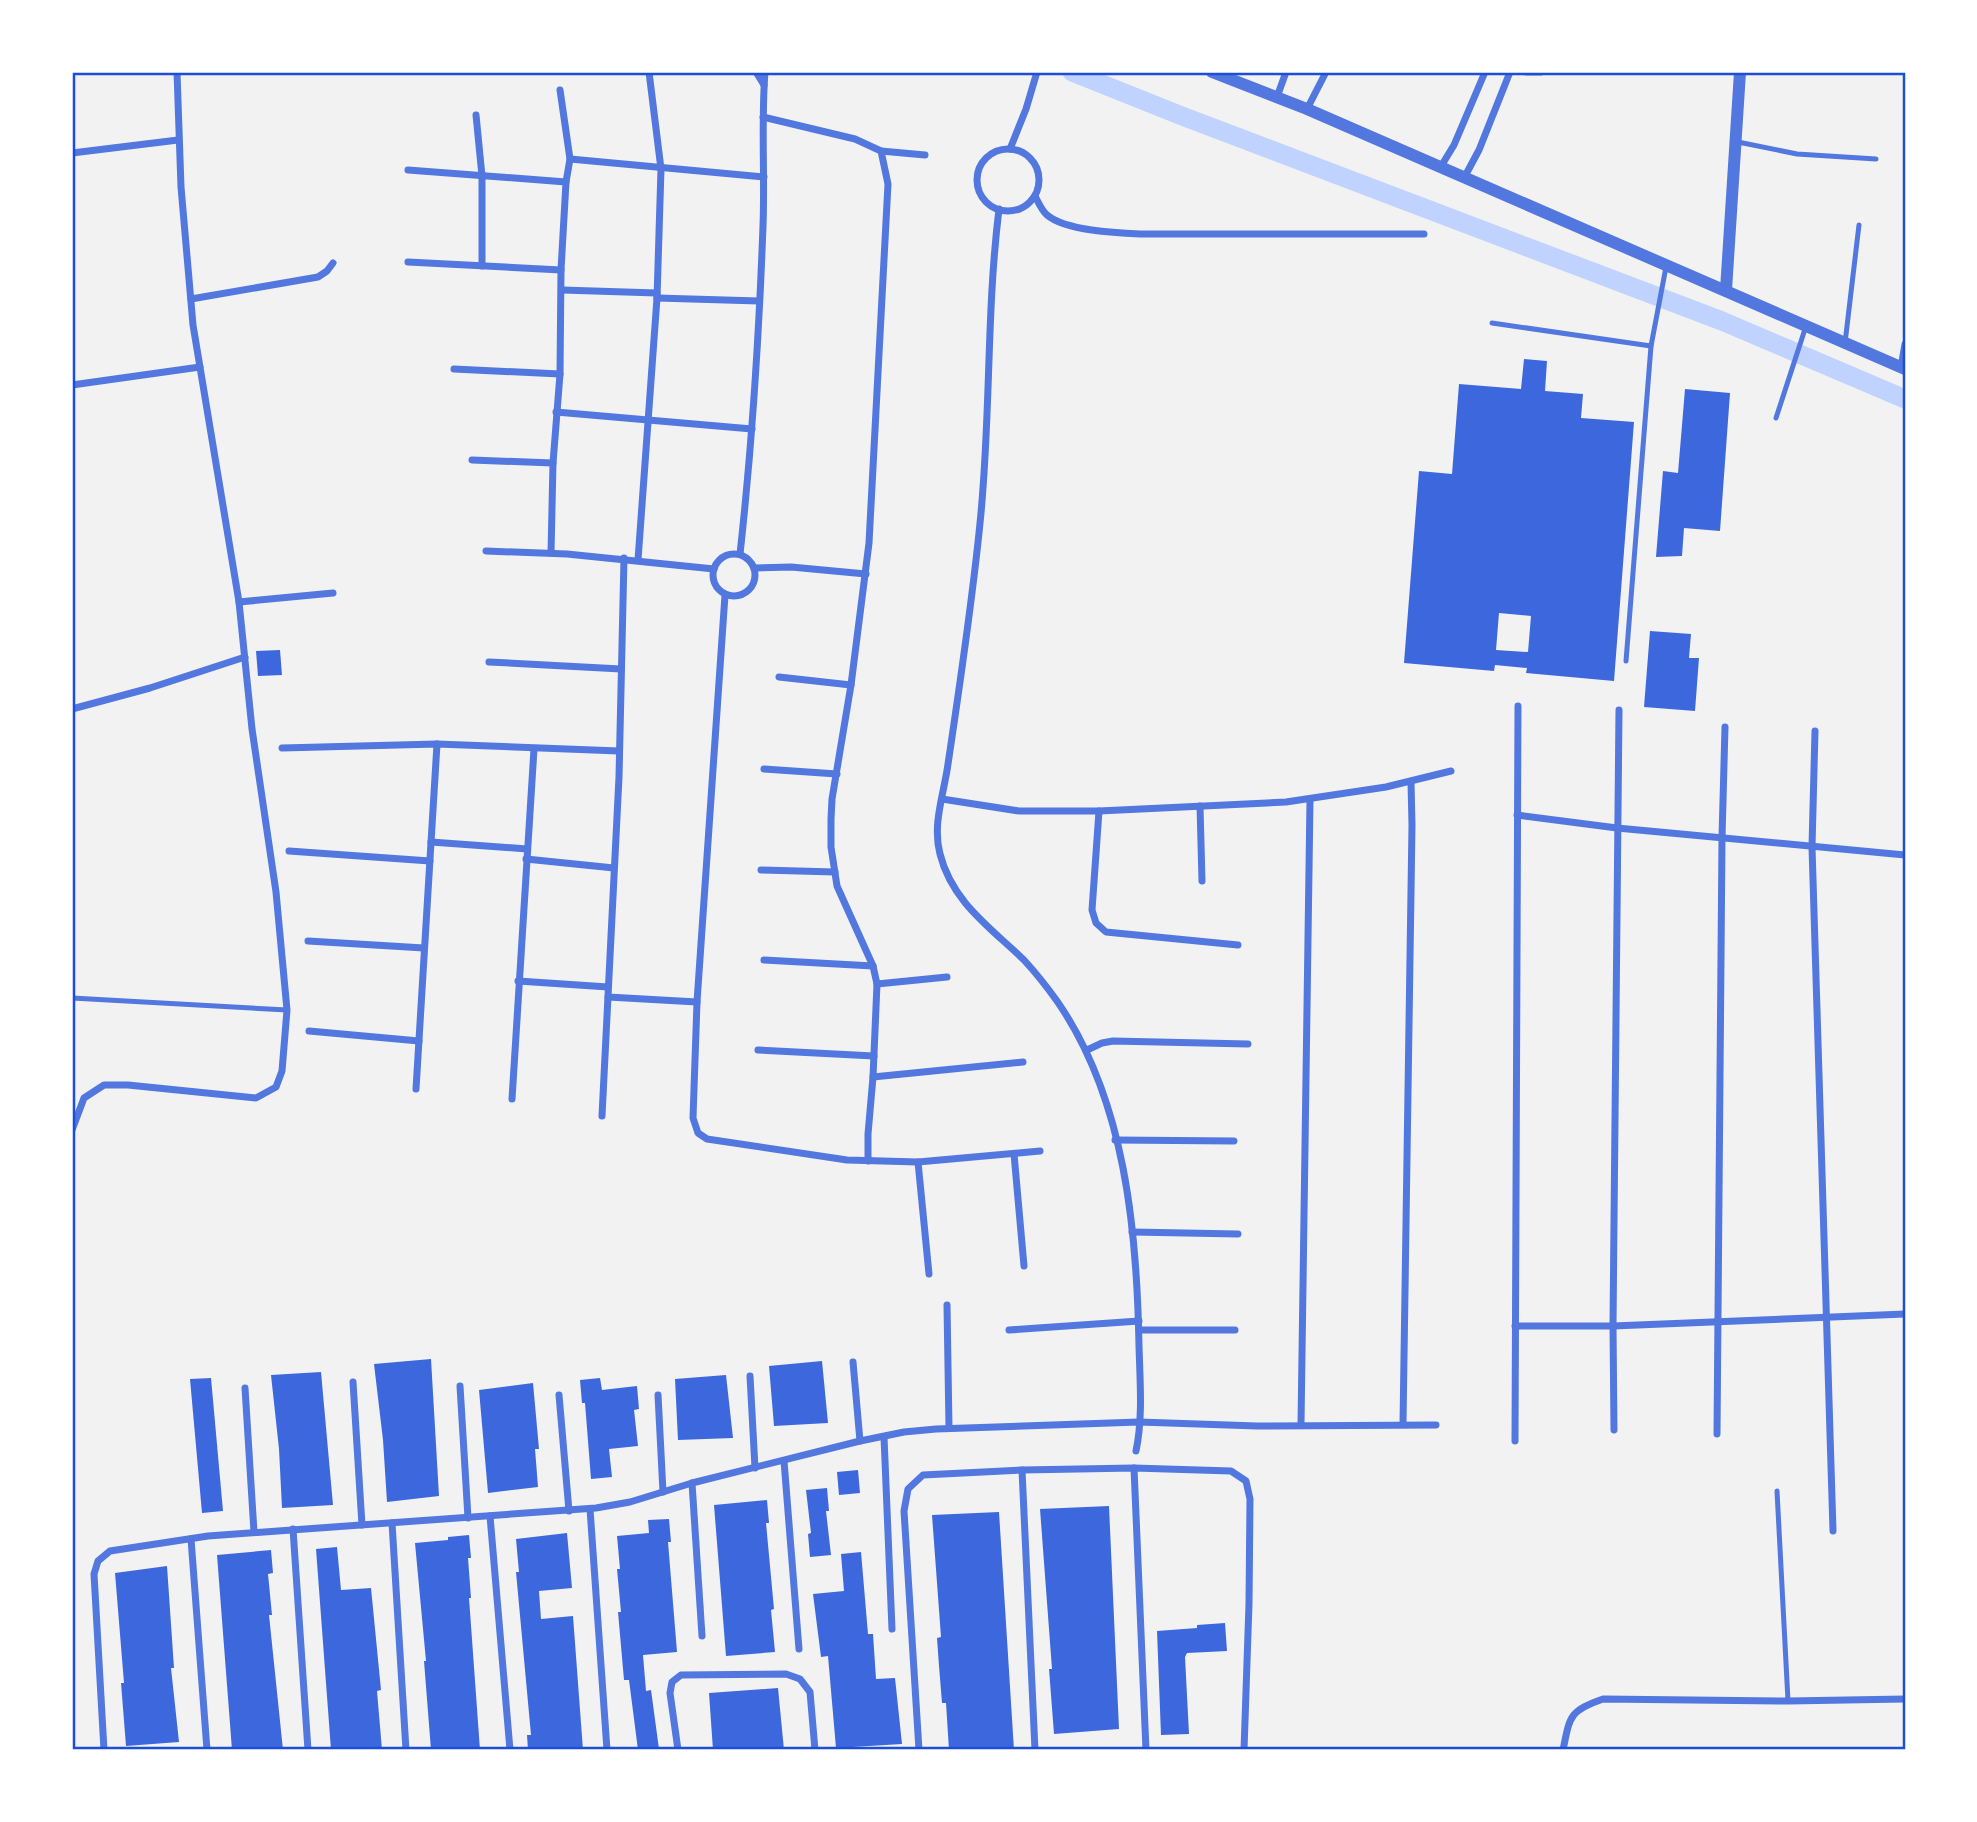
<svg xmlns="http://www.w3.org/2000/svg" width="1977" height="1822" font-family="'Roboto Condensed',sans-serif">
<rect width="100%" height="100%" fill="#f2f2f2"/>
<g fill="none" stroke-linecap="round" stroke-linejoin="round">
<path stroke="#bfd3fe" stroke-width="19" d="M1072,72L1182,116L1722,321L1905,399"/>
</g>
<g fill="#3d67dc" fill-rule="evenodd">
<path d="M1524,359L1547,361L1545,391L1583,394L1581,418L1634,422L1614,681L1526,673L1527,668L1495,665L1494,671L1404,663L1419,471L1452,474L1459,384L1521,389ZM1499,613L1531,616L1528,652L1496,650Z"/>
<path d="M1685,389L1730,393L1720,531L1684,528L1682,556L1656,557L1663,471L1678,473Z"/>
<path d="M1650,631L1691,634L1689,658H1699L1695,711L1644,707Z"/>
<path d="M280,650L282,675L258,676L256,651Z"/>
<path d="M431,1359L439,1496L387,1502L383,1440L374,1364Z"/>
<path d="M822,1361L828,1423L774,1426L769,1366Z"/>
<path d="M321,1372L333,1505L282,1508L279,1449L271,1375Z"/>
<path d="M726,1375L733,1438L678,1440L675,1379Z"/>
<path d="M211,1378L223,1511L202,1513L190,1379Z"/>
<path d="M600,1378L602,1390L637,1386L639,1409L634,1410L638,1446L609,1449L612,1477L591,1479L585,1403H582L580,1380Z"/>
<path d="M533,1383L539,1449H535L538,1487L488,1493L479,1390Z"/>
<path d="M858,1470L860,1493L839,1495L837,1472Z"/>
<path d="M827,1488L829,1511H826L831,1555L810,1557L808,1534L811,1533L806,1490Z"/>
<path d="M767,1500L769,1523H766L774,1609L771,1610L775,1652L726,1656L714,1505Z"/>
<path d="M1109,1506L1119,1729L1054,1734L1049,1669H1052L1040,1509Z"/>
<path d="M999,1512L1014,1750H949L946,1703H942L939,1666L937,1638L941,1637L932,1515Z"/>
<path d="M669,1519L671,1542H668L677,1652L643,1655L646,1691L651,1690L659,1749L638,1750L629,1680H624L618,1612H621L617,1569H620L617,1536L649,1533L648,1520Z"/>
<path d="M567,1533L572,1588L539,1591L541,1619L573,1616L583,1750H528L527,1735H531L516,1572H519L516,1539Z"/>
<path d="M469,1535L471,1558H468L471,1598H469L480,1750H431L424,1661H426L415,1543L448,1540V1537Z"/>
<path d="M337,1547L341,1590L371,1588L381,1690L377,1691L382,1750H331L316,1549Z"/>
<path d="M271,1550L273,1573L268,1574L272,1615H269L283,1750H232L217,1555Z"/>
<path d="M861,1552L868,1634H873L876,1679L895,1678L902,1744L836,1748L828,1656L821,1657L813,1594L844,1591L841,1554Z"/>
<path d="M167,1566L174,1668H171L179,1742L126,1746L121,1683H124L115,1573Z"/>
<path d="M1225,1623L1227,1651L1187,1653L1185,1657L1189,1734L1161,1735L1157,1631L1197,1628V1625Z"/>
<path d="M778,1688L784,1750H713L709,1693Z"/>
</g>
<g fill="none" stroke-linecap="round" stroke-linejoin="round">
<g stroke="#5277de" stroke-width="5">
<path d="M1738,142L1797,154L1876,159"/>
<path d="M1492,323L1651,346"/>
<path d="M1845,343L1859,225"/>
<path d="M1776,418L1806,326"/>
<path d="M1626,661L1651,346L1666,267"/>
<path d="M72,998L287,1010"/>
<path d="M1777,1491L1788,1701"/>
</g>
<g stroke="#5277de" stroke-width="7">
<path d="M756,72L764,85"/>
<path d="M1526,72H1541"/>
<path d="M1277,97L1286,72"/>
<path d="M1307,109L1326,72"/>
<path d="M476,115L482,176V266"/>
<path d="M763,117L855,139L881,151L888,184L869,543L851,685L832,799L831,819V847L837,886L873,966L877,984L873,1077L868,1134V1161"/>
<path d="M1010,149L1026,109L1037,72"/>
<circle cx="1008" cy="180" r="31"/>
<path d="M881,151L925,155"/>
<path d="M72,153L178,140"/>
<path d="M570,159L764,177"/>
<path d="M1440,168L1454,145L1485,72"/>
<path d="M408,170L566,182"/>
<path d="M1464,178L1479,150L1510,72"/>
<path d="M1035,196C1038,202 1042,211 1047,215C1066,231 1117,233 1141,234H1424"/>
<path d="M999,209C986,314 991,419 980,523C972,604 960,684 948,764C944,794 932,824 940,854C952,902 991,928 1024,960C1035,972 1047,987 1057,1001C1125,1099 1137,1230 1139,1346C1140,1381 1143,1418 1136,1451"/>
<path d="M408,262L561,270"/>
<path d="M562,290L657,293"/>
<path d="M657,298L759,301"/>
<path d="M191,299L318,277L327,271L333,263"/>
<path d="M1901,367L1905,344"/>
<path d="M454,369L560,374"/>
<path d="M72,385L200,367"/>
<path d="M556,412L752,429"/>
<path d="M472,460L553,463"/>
<path d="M486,551L567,554L714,569"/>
<path d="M551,553L553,463L560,374L561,270L566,182L570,159L560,90"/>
<circle cx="734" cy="575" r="21"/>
<path d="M740,554C752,445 759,336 763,226C765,174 761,123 765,72"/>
<path d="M638,560L657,298L661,169L649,72"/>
<path d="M755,568L791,567L866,574"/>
<path d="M725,595L697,1002L693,1118L698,1133L707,1139L847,1160L918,1162L1040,1151"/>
<path d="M239,602L333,593"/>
<path d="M489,662L621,669"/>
<path d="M779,677L851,685"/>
<path d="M72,709L150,688L245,657"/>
<path d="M1815,731L1812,847L1833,1531"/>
<path d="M282,748L437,744L619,751"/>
<path d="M764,769L837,774"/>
<path d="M942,799L1019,811H1099L1286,802L1386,787L1451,771"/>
<path d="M1200,806L1202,881"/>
<path d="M1099,811L1092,910L1096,923L1106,932L1238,945"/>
<path d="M1517,815L1617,828L1905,855"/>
<path d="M431,842L527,849"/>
<path d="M289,851L430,861"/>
<path d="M526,859L614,868"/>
<path d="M761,870L835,872"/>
<path d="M308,941L424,948"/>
<path d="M764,960L873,966"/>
<path d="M518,981L608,987"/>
<path d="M877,984L947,977"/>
<path d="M608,997L697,1002"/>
<path d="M309,1031L419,1041"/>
<path d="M758,1050L874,1056"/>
<path d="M1087,1050L1102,1043L1113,1041L1248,1044"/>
<path d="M873,1077L1023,1062"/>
<path d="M416,1089L437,744"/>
<path d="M512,1099L534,749"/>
<path d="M602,1116L619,777L624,558"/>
<path d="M72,1130L84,1098L104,1085H128L256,1098L276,1087L282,1071L287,1010L276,892L252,729L239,602L193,325L181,187L177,72"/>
<path d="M1115,1140L1234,1141"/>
<path d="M1014,1154L1024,1266"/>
<path d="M918,1162L929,1274"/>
<path d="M1132,1232L1238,1234"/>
<path d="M947,1305L949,1428"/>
<path d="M1515,1326H1613L1905,1314"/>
<path d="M1009,1330L1139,1321"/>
<path d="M1139,1330H1235"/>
<path d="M853,1362L860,1441"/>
<path d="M750,1376L755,1468"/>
<path d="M353,1382L362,1525"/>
<path d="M460,1386L468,1518"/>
<path d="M245,1388L254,1532"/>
<path d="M559,1395L569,1511"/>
<path d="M658,1395L663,1492"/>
<path d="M1301,1424L1310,800"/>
<path d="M1403,1424L1412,825L1411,782"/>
<path d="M1614,1430L1613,1326L1619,710"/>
<path d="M1717,1434L1722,838L1725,727"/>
<path d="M884,1437L892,1629"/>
<path d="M1515,1441L1518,706"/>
<path d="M784,1461L799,1649"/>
<path d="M1134,1468L1146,1750"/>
<path d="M1022,1470L1035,1750"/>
<path d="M692,1483L702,1636"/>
<path d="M590,1509L607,1750"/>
<path d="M490,1516L510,1750"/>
<path d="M392,1523L406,1750"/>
<path d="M293,1529L308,1750"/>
<path d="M191,1539L207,1750"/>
<path d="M104,1750L94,1574L98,1561L110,1551L208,1536L596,1508L630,1502L692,1483L860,1441L904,1432L936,1429L1139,1422L1257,1426L1436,1425"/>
<path d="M678,1750L670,1693L672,1682L681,1675L786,1674L800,1679L810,1692L815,1750"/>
<path d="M919,1750L904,1511L908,1489L923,1475L1022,1470L1134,1468L1231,1471L1246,1481L1250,1499L1249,1604L1244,1750"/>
<path d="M1563,1750C1570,1716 1569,1711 1603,1699L1788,1701L1905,1699"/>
</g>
<g stroke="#5277de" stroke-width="12">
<path d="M1212,72L1307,109L1905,369"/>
<path d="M1726,290L1740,72"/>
</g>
</g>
<rect width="1977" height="1822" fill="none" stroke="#ffffff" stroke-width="147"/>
<rect x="74" y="74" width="1830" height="1674" fill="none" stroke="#1d4ed8" stroke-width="2.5"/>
</svg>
